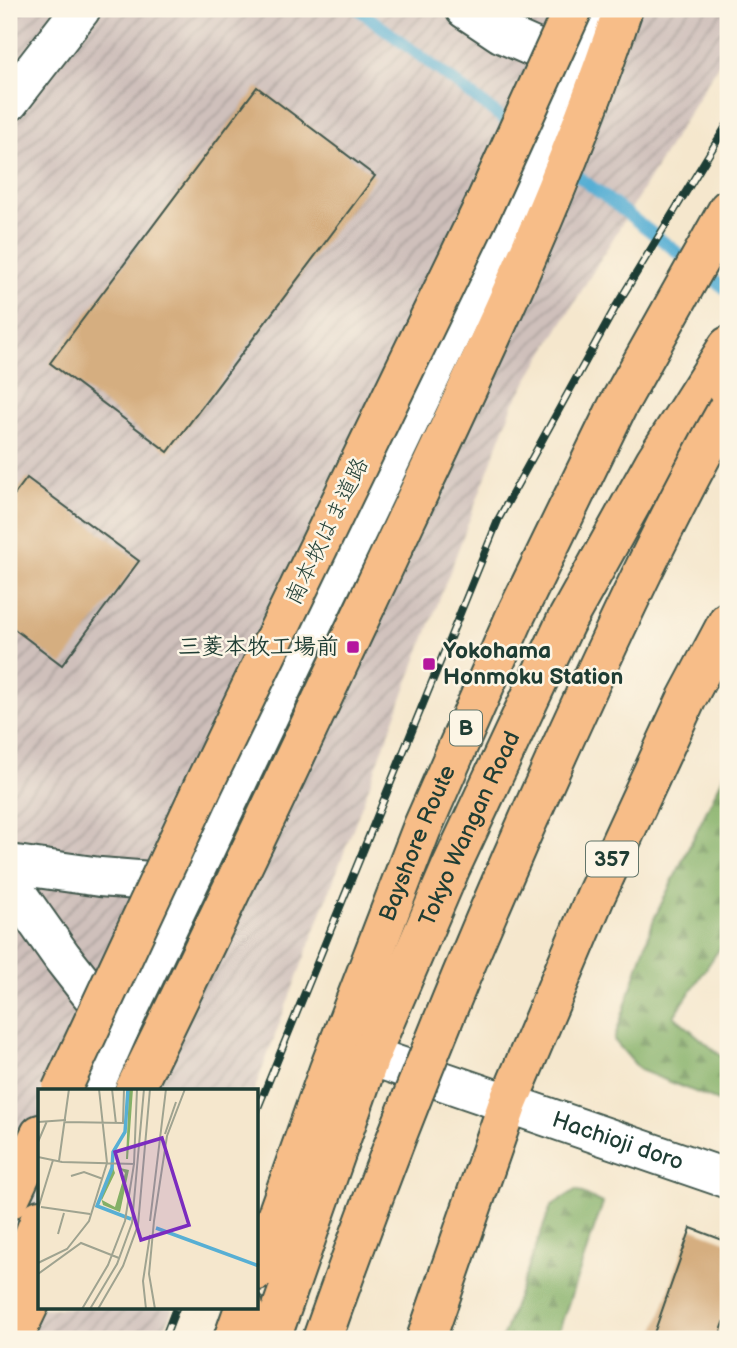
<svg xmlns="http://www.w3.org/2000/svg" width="737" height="1348" font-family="'Balsamiq Sans','Klee One',sans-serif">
<defs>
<pattern id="industrial-furrows" width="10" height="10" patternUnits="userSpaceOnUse" patternTransform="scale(1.75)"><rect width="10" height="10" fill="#cfc0bb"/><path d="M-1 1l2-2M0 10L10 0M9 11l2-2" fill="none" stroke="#a79d99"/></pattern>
<pattern id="forest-firs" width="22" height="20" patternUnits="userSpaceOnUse" patternTransform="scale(1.75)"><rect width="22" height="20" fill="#84b067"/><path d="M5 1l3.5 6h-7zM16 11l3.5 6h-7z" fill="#6b9056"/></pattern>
</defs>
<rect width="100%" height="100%" fill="#fcf5e5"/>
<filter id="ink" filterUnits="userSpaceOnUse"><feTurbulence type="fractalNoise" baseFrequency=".0143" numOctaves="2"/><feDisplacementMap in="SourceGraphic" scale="14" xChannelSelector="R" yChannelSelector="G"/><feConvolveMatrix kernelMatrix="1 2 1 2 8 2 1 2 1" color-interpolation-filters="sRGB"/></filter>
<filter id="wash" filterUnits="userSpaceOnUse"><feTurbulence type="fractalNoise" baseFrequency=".00686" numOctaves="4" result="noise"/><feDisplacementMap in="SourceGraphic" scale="28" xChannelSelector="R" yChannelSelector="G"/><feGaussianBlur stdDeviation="1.57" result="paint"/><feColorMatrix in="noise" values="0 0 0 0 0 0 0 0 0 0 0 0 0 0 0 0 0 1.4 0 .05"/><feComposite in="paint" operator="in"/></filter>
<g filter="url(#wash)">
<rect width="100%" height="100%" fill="#f5e7cd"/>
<path fill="url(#industrial-furrows)" d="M9,9H728V48L513,404L254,1091H40V1308H173L161,1339H9Z"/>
<g fill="url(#forest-firs)" stroke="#52764e" stroke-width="2">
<path d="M728,767V936L674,1016L728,1062V1105L640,1070L614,1040L654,919Z"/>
<path d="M576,1190L603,1203L556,1339H502L551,1206Z"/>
</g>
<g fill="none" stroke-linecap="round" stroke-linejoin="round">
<g stroke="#57afd4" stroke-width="12">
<path d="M358,9L514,127"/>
<path d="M570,170L728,291"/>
</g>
</g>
<g id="blocks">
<g fill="#d5ae80">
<path d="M257,87L375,176L168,452L50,363Z"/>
<path d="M27,478L139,561L62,665L9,625V502Z"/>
<path d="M691,1228L728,1242V1312L718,1339H652Z"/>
</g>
</g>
</g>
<g filter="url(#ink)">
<use href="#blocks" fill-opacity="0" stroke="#3f564b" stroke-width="2"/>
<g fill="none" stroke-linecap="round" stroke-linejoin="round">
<defs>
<g id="minor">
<path d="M465,9L501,33L578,67"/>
<path d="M9,102L81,9"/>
<path d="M9,864L100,877L188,884"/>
<path d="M9,882L62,957L119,1030"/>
<path id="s1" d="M370,1056L728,1179"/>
<path d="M92,1091L119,1030L606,9"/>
</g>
<g id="highway">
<path d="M134,1091C227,902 317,711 406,520C485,352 565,185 623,9"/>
<path d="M9,1200L40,1134"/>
<path id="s2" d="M257,1271L329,1069L422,828L515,617L617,407L728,209"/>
<path d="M9,1302L40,1219"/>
<path d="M13,1339L40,1282"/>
<path d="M233,1339L244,1308"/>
<path id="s3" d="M271,1339L370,1056L451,867L565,623L655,461L728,346"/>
<path d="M426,1339L508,1103L596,895L687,698L728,621"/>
</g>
</defs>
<use href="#minor" stroke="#3f564b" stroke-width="42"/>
<use href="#highway" stroke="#3f564b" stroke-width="42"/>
<use href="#minor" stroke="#fff" stroke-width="38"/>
<use href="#highway" stroke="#f7bd88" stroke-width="38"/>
<defs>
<g id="rail">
<path d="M257,1110L499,518L615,308L728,123"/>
<path d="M164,1339L176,1308"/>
</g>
</defs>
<use href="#rail" stroke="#1f3d34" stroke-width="8"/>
<use href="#rail" stroke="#fcf5e5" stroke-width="5" stroke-dasharray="16" stroke-linecap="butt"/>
<defs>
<g id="highway-bridge">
<path d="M61,1091L204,784L484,205L573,9"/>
<path d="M322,1339C394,1134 476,933 566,736C617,625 668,514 728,408"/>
</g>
</defs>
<use href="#highway-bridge" stroke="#3f564b" stroke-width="42" stroke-linecap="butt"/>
<use href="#highway-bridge" stroke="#f7bd88" stroke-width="38"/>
</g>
</g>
<g fill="#b5179e" stroke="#fcf5e5" stroke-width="2.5">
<rect x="346" y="640" width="14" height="14" rx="3.5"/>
<rect x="422" y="657" width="14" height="14" rx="3.5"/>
</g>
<g text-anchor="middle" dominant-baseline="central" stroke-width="5" stroke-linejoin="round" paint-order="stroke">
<g fill="#fcf5e5" stroke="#617469" stroke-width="2">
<rect x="450" y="710.5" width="32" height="35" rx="5"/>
<rect x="586" y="841.5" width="52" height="35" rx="5"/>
</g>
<g font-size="21" font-weight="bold" fill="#1f3d34">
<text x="466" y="728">B</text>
<text x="612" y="859">357</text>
</g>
<g font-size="23" fill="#1f3d34" stroke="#fcf5e5">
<text transform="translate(327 531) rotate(-64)">南本牧はま道路</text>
<text stroke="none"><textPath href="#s3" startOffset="548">Tokyo Wangan Road</textPath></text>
<text stroke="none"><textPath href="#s2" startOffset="457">Bayshore Route</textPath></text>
<text stroke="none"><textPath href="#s1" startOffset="262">Hachioji doro</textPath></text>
</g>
<g font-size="23" font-weight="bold" fill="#1f3d34" stroke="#fcf5e5" text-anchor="end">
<text x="339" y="647">三菱本牧工場前</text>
<text x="443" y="651" text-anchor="start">Yokohama<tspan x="443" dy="26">Honmoku Station</tspan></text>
</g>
</g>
<g transform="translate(38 1089)">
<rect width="220" height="220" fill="#f5e7cd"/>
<path d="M91,0H95L90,70H88ZM75,78L77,84L64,111L77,118L87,84L82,79L91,81L82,123L65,116L63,109Z" fill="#84b067"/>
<path fill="none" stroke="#57afd4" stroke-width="3.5" d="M90,0L87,43L75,63L74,79L59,117L93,130M118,139L221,177"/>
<path fill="none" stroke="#9fa390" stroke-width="2" d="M74,0L78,35M0,33L28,31M27,33L85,34L86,0M127,45L138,13M0,53L9,32M0,68L24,73L97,75M21,72L31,0M33,87L46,83L65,90M3,118L52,125M0,120L15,71M112,132L128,0M20,145L26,124M0,174L29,160L51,132L69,74L61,0M0,185L43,154L81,169M44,220L70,176L87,132L96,75L99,0M52,220L79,175L94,134L106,0M60,220L85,177L100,136L112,0M108,220L105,192L112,146M117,220L111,185L116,132L129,47L147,0"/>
<path fill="#7b2cbf" fill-opacity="0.15" stroke="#7b2cbf" stroke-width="3.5" d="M124,49L151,136L103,151L77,63Z"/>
<rect width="220" height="220" fill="none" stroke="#1f3d34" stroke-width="3.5"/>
</g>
<rect width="737" height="1348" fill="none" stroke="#fcf5e5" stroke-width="35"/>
</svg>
